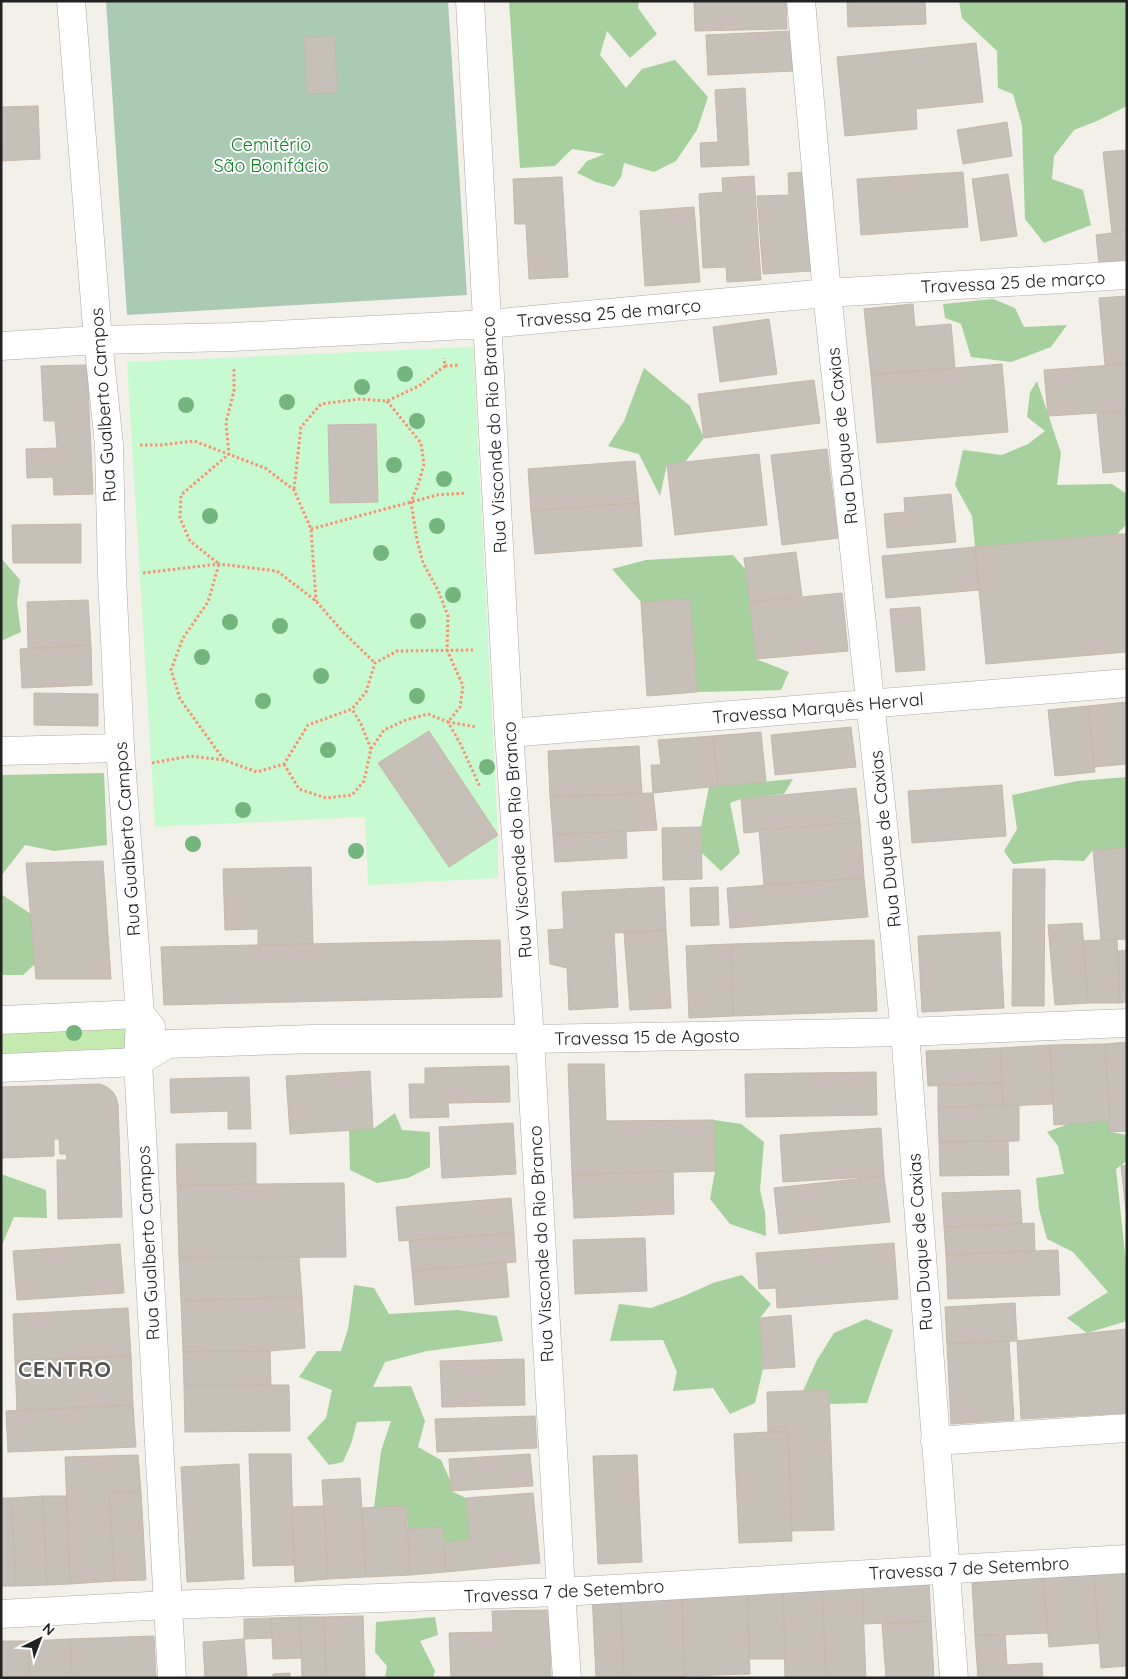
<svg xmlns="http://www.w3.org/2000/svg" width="1128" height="1679" font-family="Quicksand,sans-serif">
<rect width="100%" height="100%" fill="#f2f0e9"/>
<path fill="#c5eab0" d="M140,1014L138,1062L1,1068V1020Z"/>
<g fill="#a6d09e">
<path d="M509,1H639L638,8L657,34L630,58L607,31L600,55L626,88L642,69L675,60L708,97L697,130L676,161L654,172L624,163L621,177L614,187L596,182L577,173L587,161L605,154L572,149L555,166L520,168Z"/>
<path d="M959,1H1127V106L1097,121L1074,130L1054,156L1052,179L1083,190L1091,225L1044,243L1025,219L1022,125L1013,94L998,88L997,51L962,18Z"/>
<path d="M993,299L1015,308L1024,327L1067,325L1051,347L1011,362L971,357L961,324L945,318L943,304Z"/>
<path d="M644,368L690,406L704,438L685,462L667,464L660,496L639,454L608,446L624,421Z"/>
<path d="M1037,381L1061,453L1057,485L1112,484L1127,494V524L1117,534L975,547L972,516L955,485L963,450L1002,455L1028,444L1045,431L1027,417L1030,392Z"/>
<path d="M733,555L746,570L756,659L789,672L781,690L697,692L690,599L641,602L612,569L646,560Z"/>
<path d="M1,558L20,580L17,603L21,632L1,641Z"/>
<path d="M104,773L107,845L54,851L25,845L1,876V775Z"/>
<path d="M1127,777V848L1093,850L1084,861L1053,860L1013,864L1004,851L1017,829L1012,795L1077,781Z"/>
<path d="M793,779L784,794L741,799L730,803L740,853L721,871L702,853L701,827L709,787Z"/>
<path d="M1,894L31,914L35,964L23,975H1Z"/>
<path d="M395,1113L402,1130L430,1132V1167L408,1178L377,1183L350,1170L349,1130L373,1129Z"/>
<path d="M714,1120L741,1124L764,1142L760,1190L765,1212L766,1236L730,1224L710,1199L715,1171Z"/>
<path d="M1110,1121V1132L1127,1135V1161L1116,1169L1127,1272V1321L1087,1333L1067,1318L1108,1292L1073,1252L1047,1239L1039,1209L1036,1178L1064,1174L1058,1146L1047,1132L1071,1123Z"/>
<path d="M1,1174L46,1190L47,1218L14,1217L1,1247Z"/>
<path d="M742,1275L771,1304L760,1318L763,1369L755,1403L730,1414L713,1388L673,1391L677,1372L663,1340L610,1341L619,1304L651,1308L684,1296L713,1283Z"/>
<path d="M354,1285L374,1288L389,1314L458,1310L497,1316L503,1341L427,1351L385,1362L373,1387L411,1386L425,1421L418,1447L441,1460L450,1480L451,1491L466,1498L470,1540L444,1542L442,1527L408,1529L406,1506L374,1508L381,1451L391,1421L357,1422L351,1444L343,1462L329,1465L307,1438L326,1418L332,1390L299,1377L317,1351H341L348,1329Z"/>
<path d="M866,1319L893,1330L880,1365L867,1403L829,1404L803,1391L817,1360L834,1333Z"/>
<path d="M435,1617L438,1635L420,1641L435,1671L433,1678H385L387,1666L375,1652L376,1622Z"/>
</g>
<path fill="#aacab3" d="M106,1H448L467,295L127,315Z"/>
<path fill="#c8fad2" d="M473,347L498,835V878L368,885L365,817L155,827L127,362Z"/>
<g fill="#c7c0b8" stroke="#c4b9ab">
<path d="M694,1H786L787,29L695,31Z"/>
<path d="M925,1L926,24L848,27L847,2Z"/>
<path d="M791,31L793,71L708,75L706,35Z"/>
<path d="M335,36L337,92L307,94L304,37Z"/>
<path d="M976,43L983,102L916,109L917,129L845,136L837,57Z"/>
<path d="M745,88L749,165L701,167L700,143L718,142L715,90Z"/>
<path d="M38,106L40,159L2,161L1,107Z"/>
<path d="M1007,122L1012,156L963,164L957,130Z"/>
<path d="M1127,150V231L1112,233L1103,152Z"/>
<path d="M804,172L811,271L763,274L757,196L789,195L788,173Z"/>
<path d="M963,172L968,227L861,235L857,179Z"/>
<path d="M1008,174L1017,236L981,241L972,179Z"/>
<path d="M754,176L761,280L727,282L726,267L703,268L699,194L723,192L722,178Z"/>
<path d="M562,177L568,277L529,279L526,224H515L513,179Z"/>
<path d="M694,207L700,282L645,286L640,211Z"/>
<path d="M1127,231V262L1099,264L1096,235Z"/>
<path d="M1127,296V364L1105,365L1099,298Z"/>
<path d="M913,304L915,327L951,324L955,368L871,375L864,309Z"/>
<path d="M769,319L777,374L720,382L713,327Z"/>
<path d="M1002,364L1008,432L877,443L871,375Z"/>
<path d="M1127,364V411L1048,416L1044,370Z"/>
<path d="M87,365L93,494L54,495L53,477L27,478L26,449L57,448L55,421H44L41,366Z"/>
<path d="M814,380L820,423L704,438L698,394Z"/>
<path d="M1127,411V471L1103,473L1097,414Z"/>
<path d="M376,424L378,502L330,503L328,425Z"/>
<path d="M827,449L838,538L782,545L771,455Z"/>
<path d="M759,454L767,525L675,535L667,464Z"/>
<path d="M635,461L639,503L531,511L528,469Z"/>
<path d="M951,494L956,542L887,548L884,514L905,512L904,498Z"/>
<path d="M639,503L642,546L535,554L531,511Z"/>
<path d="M81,524V563H13L12,525Z"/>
<path d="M1117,534H1127V652L986,664L975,547Z"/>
<path d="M975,547L979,590L886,598L882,556Z"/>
<path d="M796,552L802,596L750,602L744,558Z"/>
<path d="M842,593L848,651L756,659L750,602Z"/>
<path d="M690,599L697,692L647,696L641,602Z"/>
<path d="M88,600L91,645L28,648L27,602Z"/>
<path d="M920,607L925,670L896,672L890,609Z"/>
<path d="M91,645L92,685L22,688L20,649Z"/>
<path d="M34,693L98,694V726L34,725Z"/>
<path d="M1127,702V764L1094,767L1088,706Z"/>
<path d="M1088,706L1095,772L1055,776L1048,710Z"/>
<path d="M851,727L856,767L775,775L771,735Z"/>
<path d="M429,731L498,835L449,867L378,763Z"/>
<path d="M761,732L766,782L718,786L713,736Z"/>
<path d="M713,736L718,786L653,793L651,765H661L658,740Z"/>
<path d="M639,746L642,794L550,797L548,751Z"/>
<path d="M1002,785L1006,836L912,843L908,791Z"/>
<path d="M856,788L860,822L744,833L741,799Z"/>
<path d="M653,793L657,830L553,835L550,797Z"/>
<path d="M860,822L864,878L764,885L759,830Z"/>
<path d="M701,827L702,879L663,880L662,828Z"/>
<path d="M626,831L627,858L555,862L553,835Z"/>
<path d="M1127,848V939L1101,940L1093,850Z"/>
<path d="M103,861L111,979H36L26,863Z"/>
<path d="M311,867L313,944L258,945V929L225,930L223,869Z"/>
<path d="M1013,869H1045L1044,1006H1012Z"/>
<path d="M864,878L868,917L730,928L727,888Z"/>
<path d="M664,887L666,930L614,933L618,1007L569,1010L567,968L550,964L548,930L564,929L562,892Z"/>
<path d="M718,887L719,925L691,926L690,888Z"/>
<path d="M1082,923L1088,1003L1055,1005L1048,925Z"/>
<path d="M666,930L671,1008L630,1010L624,933Z"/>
<path d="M1000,932L1004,1008L922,1012L918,936Z"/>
<path d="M500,940L502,997L164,1005L161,947Z"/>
<path d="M874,940L877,1011L733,1016L731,944Z"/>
<path d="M1101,940H1117L1120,1003H1088L1083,941Z"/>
<path d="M731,944L733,1016L689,1018L686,946Z"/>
<path d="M1127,950V1002L1120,1003L1118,951Z"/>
<path d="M1127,1042V1131L1109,1132L1105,1044Z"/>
<path d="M1105,1044L1110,1121L1054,1125L1050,1045Z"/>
<path d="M1050,1045L1053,1104L1003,1106L1000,1048Z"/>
<path d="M1000,1048L1002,1083L928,1086L926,1051Z"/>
<path d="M568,1064H604L606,1121L714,1120L715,1171L572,1175Z"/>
<path d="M509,1066L510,1102L448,1103L449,1117L410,1118L409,1084H425V1068Z"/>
<path d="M370,1071L373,1129L290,1134L286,1076Z"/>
<path d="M876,1072L877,1115L746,1117L745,1074Z"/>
<path d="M249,1077L251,1129H228V1111L171,1113L170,1079Z"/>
<path d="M1002,1083L1003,1106L938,1107V1085Z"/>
<path d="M100,1084L107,1087L113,1092L116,1097L118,1104L122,1217L58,1219L57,1160H67L66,1154H60L59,1139H54V1156L1,1158V1087Z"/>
<path d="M1019,1105V1141L939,1142L938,1107Z"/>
<path d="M513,1123L516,1174L442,1178L439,1127Z"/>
<path d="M881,1128L884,1176L783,1182L780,1135Z"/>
<path d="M1008,1141L1009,1175L940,1176L939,1142Z"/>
<path d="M256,1143V1184L177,1185L176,1144Z"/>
<path d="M1127,1165V1211H1126L1121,1166Z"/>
<path d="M673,1171L674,1214L574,1218L572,1175Z"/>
<path d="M884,1176L890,1222L779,1234L774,1188Z"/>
<path d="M344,1183L346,1257L179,1258L177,1185Z"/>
<path d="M1020,1190L1022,1224L944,1227L942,1193Z"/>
<path d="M511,1198L514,1233L399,1241L396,1207Z"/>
<path d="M1034,1223L1035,1251L946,1255L944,1227Z"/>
<path d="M514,1233L516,1262L412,1271L409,1241Z"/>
<path d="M645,1238L647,1291L575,1294L573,1240Z"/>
<path d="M894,1243L898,1299L777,1308L776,1288L759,1289L756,1253Z"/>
<path d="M120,1244L124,1293L17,1300L13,1251Z"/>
<path d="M1058,1250L1060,1295L948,1299L946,1255Z"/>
<path d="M299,1257L302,1297L181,1301L179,1258Z"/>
<path d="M506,1262L509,1297L415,1305L412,1271Z"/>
<path d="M302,1297L305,1348L270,1351L183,1352L181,1301Z"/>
<path d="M1015,1303L1017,1341L947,1344L945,1307Z"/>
<path d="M128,1308L131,1356L15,1361L13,1314Z"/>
<path d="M791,1315L795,1367L763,1369L760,1318Z"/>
<path d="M1127,1329V1413L1021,1419L1017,1341Z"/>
<path d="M1009,1341L1014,1420L951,1424L947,1344Z"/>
<path d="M270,1351L271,1385L184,1386L183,1352Z"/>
<path d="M131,1356L133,1405L17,1411L15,1361Z"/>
<path d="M524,1359L525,1405L442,1407L440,1361Z"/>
<path d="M271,1385H289L290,1431L185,1432L184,1386Z"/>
<path d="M829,1390L834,1530L792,1531L788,1432H768L767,1392Z"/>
<path d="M133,1405L136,1447L8,1452L6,1411Z"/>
<path d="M535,1416L537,1448L437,1452L435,1419Z"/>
<path d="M768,1432H788L792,1541L739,1543L734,1434Z"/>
<path d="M249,1454H291L294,1565L253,1566Z"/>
<path d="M530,1454L533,1486L451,1491L449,1459Z"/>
<path d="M138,1455L141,1492L109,1493L115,1581L70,1584L65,1457Z"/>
<path d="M637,1455L642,1562L598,1564L593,1456Z"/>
<path d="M239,1464L244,1579L187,1582L181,1467Z"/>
<path d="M360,1478L366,1577L328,1579L322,1480Z"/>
<path d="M141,1492L146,1580L115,1581L109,1493Z"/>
<path d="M533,1493L540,1563L446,1572L444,1542L470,1540L466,1498Z"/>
<path d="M43,1496L47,1585L16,1586L11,1498Z"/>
<path d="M43,1496H66L70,1584L47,1585Z"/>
<path d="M1,1498H11L16,1586H1Z"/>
<path d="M324,1506L328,1579L295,1582L292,1507Z"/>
<path d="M406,1506L410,1575L366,1577L362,1508Z"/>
<path d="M442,1527L446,1572L410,1575L408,1529Z"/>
<path d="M1127,1573V1666L1101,1668L1094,1575Z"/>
<path d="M1094,1575L1099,1643L1049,1647L1043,1578Z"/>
<path d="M1043,1578L1048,1633L975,1636L972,1583Z"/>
<path d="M929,1582L931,1621L864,1624L862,1585Z"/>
<path d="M862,1585L866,1678H826L822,1587Z"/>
<path d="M822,1587L826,1678H785L783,1588Z"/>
<path d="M783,1588L785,1659H750L747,1590Z"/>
<path d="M747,1590L750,1674L684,1676L682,1592Z"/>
<path d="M620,1591L624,1678H596L592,1593Z"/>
<path d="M620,1591L682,1592L684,1678H624Z"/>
<path d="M549,1610L551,1677L451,1678L449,1633L493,1632L492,1611Z"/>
<path d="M363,1616L365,1678H326L324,1617Z"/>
<path d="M300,1617L302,1658L273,1659L271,1618Z"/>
<path d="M300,1617H324L326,1678H302Z"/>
<path d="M271,1618L272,1638L244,1639V1619Z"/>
<path d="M931,1621L934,1678H886L882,1624Z"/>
<path d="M1005,1634L1007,1665L1042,1663L1043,1678H978L975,1636Z"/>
<path d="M154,1636L156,1678H72L70,1639Z"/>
<path d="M70,1639L72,1678H29V1641Z"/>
<path d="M244,1639L247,1678H205L203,1642Z"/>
<rect x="1" y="1641" width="28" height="37"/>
<path d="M290,1673V1678H273V1674Z"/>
</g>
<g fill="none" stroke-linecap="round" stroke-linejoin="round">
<defs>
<g id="minor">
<path d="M71,1L98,340L109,445L112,576L120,748L140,1014L138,1062L172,1678"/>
<path d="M470,1L509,733L530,1039L561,1592L567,1678"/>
<path d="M801,1L827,293L905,1032L954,1678"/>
<path d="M1,346L98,340L233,337L488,324L827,293L1127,275"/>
<path d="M509,733L1127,683"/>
<path d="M1,751L120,748"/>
<path d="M1,1020L140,1014L151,1027"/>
<path d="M1,1068L138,1062L167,1044L312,1039H530L905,1032L1127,1023"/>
<path d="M935,1441L1127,1428"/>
<path d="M1,1614L167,1605L561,1592L1127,1559"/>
</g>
</defs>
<use href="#minor" stroke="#a9a9a9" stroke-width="29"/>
<g stroke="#f99172" stroke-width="3" stroke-dasharray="2.5 2.5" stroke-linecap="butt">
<path d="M445,366L460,365"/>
<path d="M387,401L421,443L424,464L419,482L411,502L417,540L423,563L438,590L448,616L447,650L463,686L460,707L448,722L477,727"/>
<path d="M140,445H161L194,441L265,468L294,490L311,529L316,601"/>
<path d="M294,489L301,427L321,404L360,399L387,401L419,386L445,366L444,358"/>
<path d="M311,529L437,495L466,493"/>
<path d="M143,573L219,564L277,571L316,601L343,632L375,663"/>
<path d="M371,749L384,730L406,720L428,714L448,722L460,743L480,787"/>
<path d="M224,760L180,699L171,670L183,638L208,602L219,564L190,541L180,518L181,495L229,454L226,422L234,391V368"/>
<path d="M152,763L190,756L224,760L257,772L284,764L308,725L352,709L366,692L375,663L397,651L473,650"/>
<path d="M284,764L299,789L326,798L352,795L364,781L371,749L361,724L352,709"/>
</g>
<use href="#minor" stroke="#fff" stroke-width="28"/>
</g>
<g fill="#74b47d">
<circle cx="405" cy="374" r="8"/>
<circle cx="362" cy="387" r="8"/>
<circle cx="287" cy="402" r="8"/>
<circle cx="186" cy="405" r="8"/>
<circle cx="417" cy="421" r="8"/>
<circle cx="394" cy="465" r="8"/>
<circle cx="444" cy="479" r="8"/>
<circle cx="210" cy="516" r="8"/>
<circle cx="437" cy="526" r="8"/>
<circle cx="381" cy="553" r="8"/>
<circle cx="453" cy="595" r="8"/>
<circle cx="418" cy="621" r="8"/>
<circle cx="230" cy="622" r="8"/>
<circle cx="280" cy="626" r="8"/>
<circle cx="202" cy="657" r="8"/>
<circle cx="321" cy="676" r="8"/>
<circle cx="417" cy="696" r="8"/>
<circle cx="263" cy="701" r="8"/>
<circle cx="328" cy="750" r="8"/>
<circle cx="487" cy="767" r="8"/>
<circle cx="243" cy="810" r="8"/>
<circle cx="193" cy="844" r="8"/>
<circle cx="356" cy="851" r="8"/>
<circle cx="74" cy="1033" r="8"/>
</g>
<g text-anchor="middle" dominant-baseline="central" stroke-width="4" stroke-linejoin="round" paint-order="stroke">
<g font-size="18" fill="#0d8325" stroke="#fff">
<text x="271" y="144">Cemitério<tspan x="271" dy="21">São Bonifácio</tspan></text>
</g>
<g font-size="18" fill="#222" stroke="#fff">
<text transform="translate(1013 282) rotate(-3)">Travessa 25 de março</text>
<text transform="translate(609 313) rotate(-5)">Travessa 25 de março</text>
<text transform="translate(103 405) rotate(-94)">Rua Gualberto Campos</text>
<text transform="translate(494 435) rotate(-93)">Rua Visconde do Rio Branco</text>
<text transform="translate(842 436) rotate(-96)">Rua Duque de Caxias</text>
<text transform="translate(818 708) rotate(-5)">Travessa Marquês Herval</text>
<text transform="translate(127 839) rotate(-94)">Rua Gualberto Campos</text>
<text transform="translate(885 839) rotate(-96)">Rua Duque de Caxias</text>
<text transform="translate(517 840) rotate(-94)">Rua Visconde do Rio Branco</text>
<text transform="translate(647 1037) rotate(-1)">Travessa 15 de Agosto</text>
<text transform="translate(920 1242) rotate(-94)">Rua Duque de Caxias</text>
<text transform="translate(148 1243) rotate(-93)">Rua Gualberto Campos</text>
<text transform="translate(541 1244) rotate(-93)">Rua Visconde do Rio Branco</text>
<text transform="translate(969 1568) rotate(-3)">Travessa 7 de Setembro</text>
<text transform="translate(564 1591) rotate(-3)">Travessa 7 de Setembro</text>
</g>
<g font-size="22" font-weight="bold" letter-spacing="1" fill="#555" stroke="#fff">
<text x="65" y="1369">CENTRO</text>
</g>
</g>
<rect width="1128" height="1679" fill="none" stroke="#222222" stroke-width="5"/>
<g transform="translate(40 1639) rotate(42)" stroke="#ffffff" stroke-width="4" paint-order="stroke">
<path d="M0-4L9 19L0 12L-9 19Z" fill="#222222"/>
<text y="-8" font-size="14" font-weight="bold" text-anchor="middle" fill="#222222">N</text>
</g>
</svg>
